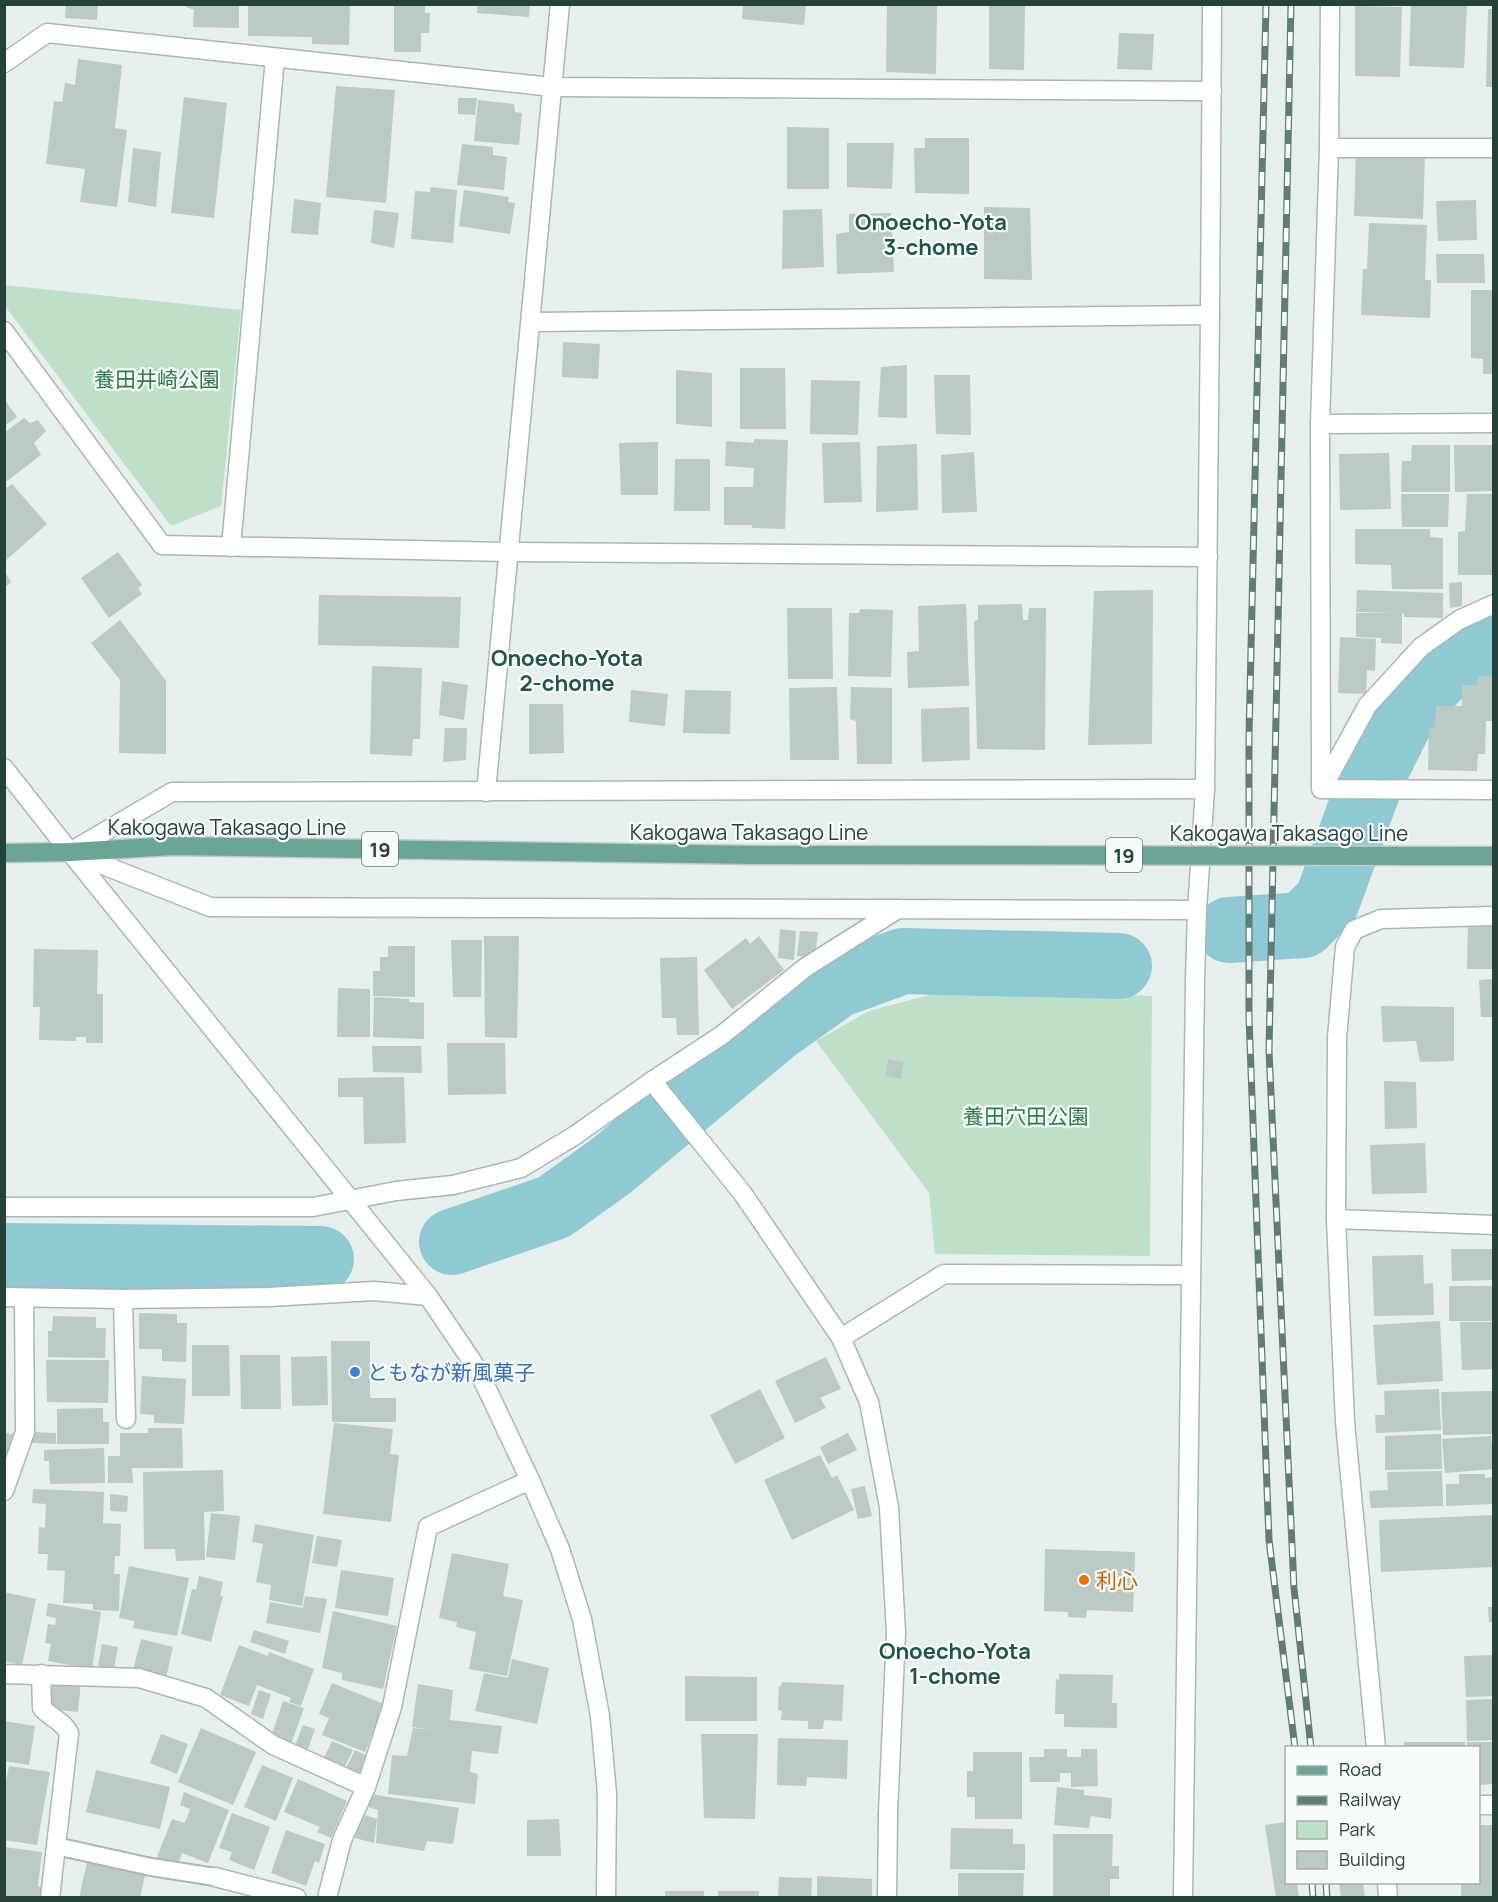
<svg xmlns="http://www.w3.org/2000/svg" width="1498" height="1902" font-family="Manrope,'Noto Sans JP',sans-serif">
<rect width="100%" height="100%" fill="#e6efeb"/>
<g fill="#bfe0c8">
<path d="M5,285L241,310L221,506L171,526L5,306Z"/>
<path d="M1021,990L1152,996L1150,1256L935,1254L929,1193L816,1041L869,1011L933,994Z"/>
</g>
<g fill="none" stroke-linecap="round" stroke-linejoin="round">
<g stroke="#8ec9d4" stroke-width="66">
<path d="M1229,930L1303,925L1327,901L1373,775L1405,711L1446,667L1494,639"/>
<path d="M452,1242L554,1207L611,1166L774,1030L837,985L903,961L1119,966"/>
<path d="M4,1256L321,1259"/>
</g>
</g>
<g fill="#bbcac4">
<path d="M66,4H98L97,20L65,18Z"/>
<path d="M186,4H239V28L193,27L194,10L186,7Z"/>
<path d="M248,4H350L349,45L312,44V37L248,36Z"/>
<path d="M394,4H425V13H430L429,33H421V52H394Z"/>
<path d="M478,4H530L529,17L477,13Z"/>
<path d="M743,4H806L804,25L742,19Z"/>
<path d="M887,4H937L936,74L886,72Z"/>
<path d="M989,4H1025L1024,70L989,69Z"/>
<path d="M1411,4L1467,6L1464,68L1409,66Z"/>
<path d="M1355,6L1402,7L1400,77L1355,76Z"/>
<path d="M1488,9H1494V87H1486Z"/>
<path d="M1119,33L1154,34L1152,70L1117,69Z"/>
<path d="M78,59L122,65L115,128L127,130L117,207L80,202L85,169L46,164L54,101L62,102L65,83L75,85Z"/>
<path d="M336,86L395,90L386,203L326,197Z"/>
<path d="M184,97L227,103L214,218L171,213Z"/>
<path d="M458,98H477L475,115L458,114Z"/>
<path d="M478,100L514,104L515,112L522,113L519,145L474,141Z"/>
<path d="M787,127L829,128V189H787Z"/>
<path d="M925,138H969V194L915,193L914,148H925Z"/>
<path d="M847,143H894L892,189L847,187Z"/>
<path d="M462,144L493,147V155L507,157L504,190L457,185Z"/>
<path d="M133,148L161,152L156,207L128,202Z"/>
<path d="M1356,150L1425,153L1423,219L1354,216Z"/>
<path d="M431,187L457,190L453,243L411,239L415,191L430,192Z"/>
<path d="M464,190L509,197L508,202L515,203L510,234L459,226Z"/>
<path d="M294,199L321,203L318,235L291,233Z"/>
<path d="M1476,200L1477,240L1438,241L1436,201Z"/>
<path d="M984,207L1030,208L1032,280L984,279Z"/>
<path d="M822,209L824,267L782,269L783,210Z"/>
<path d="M374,210L399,213L394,248L371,243Z"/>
<path d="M891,213L894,272L837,274L836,234L849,232V214Z"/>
<path d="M1369,223L1427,225L1425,280H1431L1430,318L1361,315L1363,269H1367Z"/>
<path d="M1436,254H1484L1485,283H1437Z"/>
<path d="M1471,290H1494V374H1483V359L1471,358Z"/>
<path d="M563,342L600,344L598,379L562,377Z"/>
<path d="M907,365V418L878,417L881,367Z"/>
<path d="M740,368H785L786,429H740Z"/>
<path d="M676,370L712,373V427L676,424Z"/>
<path d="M934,375H970L971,435L936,434Z"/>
<path d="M811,380L860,381L858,435L810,434Z"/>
<path d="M4,399L17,417L4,426Z"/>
<path d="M24,418L30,423L38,420L46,431L34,443L41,455L7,481L4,479V433Z"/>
<path d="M754,439L788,440L785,529L752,528V525H724V487H753L754,468L725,466L726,441L754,443Z"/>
<path d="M658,442V495H621L619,443Z"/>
<path d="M860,442L862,502L824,503L822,443Z"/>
<path d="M917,444L918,510L876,512L877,446Z"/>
<path d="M1412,445H1450V492H1401L1402,461H1411Z"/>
<path d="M1454,445H1494V491L1455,492Z"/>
<path d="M974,452L977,512L942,513L941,455Z"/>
<path d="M1389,453L1391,509L1340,510L1339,454Z"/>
<path d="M675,459H710V511H674Z"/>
<path d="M12,484L47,524L4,562V490Z"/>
<path d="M1401,494H1449L1448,527H1402Z"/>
<path d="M1467,494H1494V575H1458V532L1465,531Z"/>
<path d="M1355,529H1430V537L1443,538V589H1392L1391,565L1355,564Z"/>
<path d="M118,552L142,585L138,588L142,594L109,618L81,578Z"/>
<path d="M5,572L11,582L5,587Z"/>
<path d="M1462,582V606L1450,608L1449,583Z"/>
<path d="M1153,590L1152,744L1088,745L1094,591Z"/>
<path d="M1357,590L1443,593V618L1404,617V613H1402V644L1381,643V638L1356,637V613H1399L1356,612Z"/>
<path d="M319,595L461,597L459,648L318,645Z"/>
<path d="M966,604L969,686L908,688L907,652L919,651L918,606Z"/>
<path d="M1022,604L1023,620H1028L1029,608H1046L1045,750L977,749L974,621L978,620V605Z"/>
<path d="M787,608H832L833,679H788Z"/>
<path d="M860,609L893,610L891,677L848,676L849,613H859Z"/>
<path d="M120,620L166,681V754L119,753L120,680L91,643Z"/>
<path d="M1340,637L1376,639L1375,671L1367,670L1366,694L1338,693Z"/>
<path d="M372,666L422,668L420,739H413L412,756L370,754Z"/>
<path d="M1478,676H1494V721H1486L1485,754H1478L1477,771L1428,770L1429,729L1435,728L1436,706H1462V685H1477Z"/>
<path d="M442,681L468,685L464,720L439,715Z"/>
<path d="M837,687L839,760H790L789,688Z"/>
<path d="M851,687L892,688V764H857L856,721L850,719Z"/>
<path d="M631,690L668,694L665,726L629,722Z"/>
<path d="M685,690L731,691L730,734L683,733Z"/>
<path d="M529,704H563L564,753L529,754Z"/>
<path d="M969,707L970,760L922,762L921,709Z"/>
<path d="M445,728H467L466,760L443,762Z"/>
<path d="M1494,922V969H1467L1468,923Z"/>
<path d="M780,929L796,931L794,960L778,958Z"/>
<path d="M800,931L818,932L815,957L797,956Z"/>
<path d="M484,936H519L517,1038L485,1037Z"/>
<path d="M759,936L784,970L732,1009L704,970L746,938L750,944Z"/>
<path d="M451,940H482L481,997H453Z"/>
<path d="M388,946H415V997L373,996V971H380V957H388Z"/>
<path d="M34,949L98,950L97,994H103V1043H86V1037H76V1041L39,1040L40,1007H33Z"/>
<path d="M697,957L699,1035H677L676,1018H662L660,958Z"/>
<path d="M1494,979V1017H1481L1479,980Z"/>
<path d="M338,988L370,989V1037H337Z"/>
<path d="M374,997L409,999V1002L424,1003V1039L373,1037Z"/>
<path d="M1381,1006L1454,1007V1061L1420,1062L1416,1041L1383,1042Z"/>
<path d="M447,1043H505L506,1094L448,1095Z"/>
<path d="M372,1046H421L422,1073L373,1072Z"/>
<path d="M888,1059L904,1062L901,1079L885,1076Z"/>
<path d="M404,1077L406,1143L364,1144L363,1097H338V1078Z"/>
<path d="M1384,1081L1416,1082L1417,1128L1385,1129Z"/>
<path d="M1425,1143L1427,1193L1372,1194L1370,1145Z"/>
<path d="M1451,1249H1494V1280L1452,1281Z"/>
<path d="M1423,1255L1424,1284L1433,1283L1434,1315L1374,1316L1372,1256Z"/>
<rect x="1449" y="1286" width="45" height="35"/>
<path d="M139,1313L177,1314V1323H187L186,1362L162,1361V1349H139Z"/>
<path d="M53,1316L96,1317V1328H106L105,1358L48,1357V1331H52Z"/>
<path d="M1440,1321L1443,1381L1377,1385L1373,1325Z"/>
<path d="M1460,1322H1494V1369L1462,1370Z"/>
<path d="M331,1341H370V1398H396V1422H332Z"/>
<path d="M192,1345H229L230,1396H192Z"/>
<path d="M240,1355H280L281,1409H241Z"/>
<path d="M327,1356L328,1405L292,1406L291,1357Z"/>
<path d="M826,1357L841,1389L820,1398L826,1408L795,1423L775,1381Z"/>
<path d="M46,1360H109L108,1403L47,1402Z"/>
<path d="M142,1376L186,1379L184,1424L154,1423V1415L140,1414Z"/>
<path d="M760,1389L785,1438L735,1464L710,1415Z"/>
<path d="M1439,1389L1441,1430L1376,1433L1375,1415H1385L1384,1391Z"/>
<path d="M1494,1391V1434L1443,1435L1441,1392Z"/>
<path d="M103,1408V1422H109V1444H57V1409Z"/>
<path d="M334,1423L393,1429L390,1454L399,1455L391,1522L323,1514Z"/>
<path d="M148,1428H182L183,1468H132L133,1483H108V1456H120V1433H148Z"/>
<path d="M4,1432L14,1435L5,1467H4Z"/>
<path d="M32,1432L56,1433V1444L32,1443Z"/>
<path d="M848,1433L857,1450L828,1464L820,1447Z"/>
<path d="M1441,1434L1442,1469L1385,1470V1436Z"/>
<path d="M1491,1436L1494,1469L1445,1473L1442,1439Z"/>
<path d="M104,1448L105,1483L50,1484L49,1461H44V1450Z"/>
<path d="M820,1455L832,1478L837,1475L854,1510L792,1540L764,1480Z"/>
<path d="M223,1470L224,1511L204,1512L205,1560L176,1561L175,1549H144L143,1472Z"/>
<path d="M1442,1471L1443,1506L1371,1508L1369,1491L1388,1490L1387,1472Z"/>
<path d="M1459,1474H1485V1478L1494,1477V1504L1446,1506V1484H1459Z"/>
<path d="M865,1486L872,1516L858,1519L851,1489Z"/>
<path d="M33,1489L104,1492L103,1523L121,1524L120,1556H115L114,1574H120L119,1611L93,1610V1604L63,1603L65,1571L47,1570L48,1554H38L39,1527L45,1528L46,1504L32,1503Z"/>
<path d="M110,1494L128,1496L127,1512L110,1511Z"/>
<path d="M211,1513L240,1516L235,1560L206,1557Z"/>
<path d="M1494,1515V1567L1381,1572L1379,1520Z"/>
<path d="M255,1524L314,1535L302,1606L269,1600L271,1585L256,1582L263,1544L252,1542Z"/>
<path d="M317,1536L342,1540L337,1567L312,1563Z"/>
<path d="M1045,1549L1135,1552L1133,1612L1087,1610L1086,1618L1068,1617V1612L1044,1611Z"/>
<path d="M452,1553L509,1564L503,1596L523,1600L507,1676L469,1669L476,1632L456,1627L457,1622L439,1618Z"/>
<path d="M129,1566L189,1578L177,1636L133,1628L135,1621L119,1618Z"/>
<path d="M341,1570L394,1578L388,1616L335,1608Z"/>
<path d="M199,1576L223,1582L220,1596H223L211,1642L181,1634L192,1589L196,1590Z"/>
<path d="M4,1592L36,1599L22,1665L4,1661Z"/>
<path d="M305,1596L327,1599L320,1633L266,1623L270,1602L303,1608Z"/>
<path d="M48,1603L101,1612L92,1669L48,1661L51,1644L45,1643L48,1624L55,1625L56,1618L46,1616Z"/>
<path d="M1488,1607H1494V1622H1489Z"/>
<path d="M333,1611L397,1626L383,1689L342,1680V1673L322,1668Z"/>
<path d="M254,1630L289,1641L285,1654L250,1642Z"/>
<path d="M141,1639L173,1647L166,1678L133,1670Z"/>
<path d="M102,1644L118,1647L114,1669L98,1666Z"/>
<path d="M239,1645L268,1656L269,1652L314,1669L301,1706L289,1702L291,1698L257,1685L249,1706L220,1695Z"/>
<path d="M1494,1655V1696L1466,1697L1464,1656Z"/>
<path d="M512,1659L549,1668L537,1724L475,1711L484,1673L508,1678Z"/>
<path d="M1059,1674L1113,1675L1112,1703H1117V1728L1064,1727V1714H1055L1056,1679L1059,1680Z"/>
<path d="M685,1676L757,1677V1721H685Z"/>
<path d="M53,1679L81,1682L78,1712L50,1709Z"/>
<path d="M782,1682L844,1685L842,1721L824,1720L823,1729H808V1721L781,1720L782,1711L778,1710L779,1686H781Z"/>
<path d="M332,1683L384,1704L365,1752L322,1735L329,1718L319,1714Z"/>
<path d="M418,1684L453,1690L450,1720L502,1726L498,1754L472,1751L470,1772L478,1774L475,1804L388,1794L392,1755L407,1756L413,1728L433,1730L412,1727Z"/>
<path d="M259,1690L271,1694L263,1719L251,1714Z"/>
<path d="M1494,1699V1740L1467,1741L1466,1700Z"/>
<path d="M283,1701L304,1708L291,1744L271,1737Z"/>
<path d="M4,1721L35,1726L29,1765L4,1761Z"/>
<path d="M303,1725L315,1729L307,1752L294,1748Z"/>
<path d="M201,1728L256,1752L233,1805L178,1782Z"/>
<path d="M161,1734L188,1744L177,1774L150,1763Z"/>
<path d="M701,1734H758L755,1819L704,1818Z"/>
<path d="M778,1738L848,1740L847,1779L807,1777L806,1786L777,1785Z"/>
<path d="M332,1741L353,1750L344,1768L324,1758Z"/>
<rect x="1404" y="1742" width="61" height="6"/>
<path d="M1467,1742H1494V1784L1478,1785V1748H1467Z"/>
<path d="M1044,1749H1067V1757H1081V1749H1097L1098,1786L1071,1787V1773H1060V1782H1030L1029,1757H1044Z"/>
<path d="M355,1750L368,1756L359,1773L346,1768Z"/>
<path d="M973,1752H1022V1819H975V1797H967V1771H973Z"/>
<path d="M262,1765L293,1778L276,1821L244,1807Z"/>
<path d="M9,1766L50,1772L37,1845L4,1840V1792Z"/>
<path d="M96,1770L170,1787L160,1829L86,1812Z"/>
<path d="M298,1779L347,1801L331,1838L317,1832L320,1827L284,1812Z"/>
<path d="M1057,1787L1084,1790V1795L1112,1798L1111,1819L1091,1816L1089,1828L1054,1825Z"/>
<path d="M184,1792L229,1810L208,1863L182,1853L178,1865L157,1857L172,1819L185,1823L190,1809L180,1805Z"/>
<path d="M370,1794L459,1808L453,1844L427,1841L424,1851L376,1843L378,1810L368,1807Z"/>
<path d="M232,1813L270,1827L254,1870L229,1860L232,1852L219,1848Z"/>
<path d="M365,1815L377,1819L374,1843L351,1837L355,1823L361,1824Z"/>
<path d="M559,1819L561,1856H527V1820Z"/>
<path d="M1286,1822V1882H1297L1299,1898H1276L1265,1825Z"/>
<path d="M1478,1825H1494V1898H1461V1882H1478Z"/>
<path d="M951,1828L1013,1829V1844H1025V1870L950,1869Z"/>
<path d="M286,1830L325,1844L319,1863L315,1861L306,1886L271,1873Z"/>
<path d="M1053,1834H1113L1112,1866H1119V1879H1110V1896L1083,1898V1896H1076V1898H1053Z"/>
<path d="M4,1847L42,1852L38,1886L43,1888L42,1898H4Z"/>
<path d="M87,1862L145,1875L140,1898H79Z"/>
<path d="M958,1873H1024L1023,1898H958Z"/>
<path d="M817,1876L872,1879V1898H817Z"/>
<path d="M779,1877L812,1878L811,1898H778Z"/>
<path d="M1339,1882H1363L1365,1898H1341Z"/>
<rect x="665" y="1891" width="39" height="7"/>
<rect x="718" y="1891" width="41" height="7"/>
</g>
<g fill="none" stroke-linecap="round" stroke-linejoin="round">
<defs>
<path id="lane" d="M56,1846L151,1867L215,1877"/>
<g id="street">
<path d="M1330,4L1329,148L1320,424L1321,789L1494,790"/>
<path d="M4,63L47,33L552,87L1212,91"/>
<path d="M1329,148H1494"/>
<path d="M531,322L1210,315"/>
<path d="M4,331L162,545L509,552L1208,557"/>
<path d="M1320,424L1494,423"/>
<path d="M231,547L275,58"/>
<path d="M1323,787L1367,706L1421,647L1459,620L1494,604"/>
<path d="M486,792L560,4"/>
<path d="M70,852L172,792L1205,789"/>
<path d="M70,852L210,907L1197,910"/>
<path d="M652,1081L743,1194L841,1338L869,1402L889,1507L896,1633L888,1813L887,1898"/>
<path d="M4,1207H313L396,1191L453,1185L521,1168L574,1136L652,1081L722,1035L806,967L898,909"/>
<path d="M1336,1219L1494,1225"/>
<path d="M4,1297L123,1299L269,1297L374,1291L428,1296"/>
<path d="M123,1299L126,1419"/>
<path d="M841,1338L944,1274L1191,1275"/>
<path d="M4,1491L25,1432L24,1298"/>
<path d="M4,1674L139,1678L206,1698L273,1745L366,1787"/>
<path d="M41,1674L42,1708C51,1718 63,1721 69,1733L50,1898"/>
<path d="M1376,1748L1345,1422L1336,1219L1337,1038L1345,947L1354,930L1381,919L1494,916"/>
<path d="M1478,1805H1494"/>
<path d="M215,1877L297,1898"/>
<path d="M1387,1882L1388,1898"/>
<path d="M327,1898L342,1840L366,1787L392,1707L428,1527L530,1480"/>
</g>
<g id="secondary">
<path d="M4,768L70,852L428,1296L478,1370L530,1480L560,1549L582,1619L600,1716L607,1794L606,1898"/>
<path d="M1183,1898L1195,981L1197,910L1205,789L1210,315L1212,4"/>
</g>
<path id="primary" d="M4,853L70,852L173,846L755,855"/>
</defs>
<use href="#lane" stroke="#a8b8b2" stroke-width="20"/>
<use href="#street" stroke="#a8b8b2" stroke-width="21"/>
<use href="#secondary" stroke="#a4bbb3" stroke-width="21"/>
<use href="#primary" stroke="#c2cac8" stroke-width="21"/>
<use href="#lane" stroke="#fff" stroke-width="16"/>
<use href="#street" stroke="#fff" stroke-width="18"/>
<use href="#secondary" stroke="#fff" stroke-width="18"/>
<use href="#primary" stroke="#6aa596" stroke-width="18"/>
<defs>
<g id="rail">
<path d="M1266,4L1249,735V1018L1269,1540L1295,1748"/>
<path d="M1291,4L1269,1051L1294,1588L1311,1748"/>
<path d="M1312,1882L1313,1898"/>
<path d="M1326,1882L1327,1898"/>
</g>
</defs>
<use href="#rail" stroke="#5f7d75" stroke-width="7"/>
<use href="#rail" stroke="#f7fbf9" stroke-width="4.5" stroke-dasharray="14" stroke-linecap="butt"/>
<defs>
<path id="primary-bridge" d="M755,855L1494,856"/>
</defs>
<use href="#primary-bridge" stroke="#c2cac8" stroke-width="21" stroke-linecap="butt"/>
<use href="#primary-bridge" stroke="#6aa596" stroke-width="18"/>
</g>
<circle fill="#3f7fe0" stroke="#f7fbf9" stroke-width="2" cx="355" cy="1372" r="6"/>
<circle fill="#e8710a" stroke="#f7fbf9" stroke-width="2" cx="1084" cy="1580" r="6"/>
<g text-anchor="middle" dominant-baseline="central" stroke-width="4.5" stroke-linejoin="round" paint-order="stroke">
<g fill="#f7fbf9" stroke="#637a73" stroke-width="1.5">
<rect x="362" y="832" width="36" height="34" rx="4.5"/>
<rect x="1106" y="838" width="36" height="34" rx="4.5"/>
</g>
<g font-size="20" font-weight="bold" fill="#24423a">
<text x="380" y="849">19</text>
<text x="1124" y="855">19</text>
</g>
<g font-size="21" fill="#2d7a4b" stroke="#f7fbf9">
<text x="157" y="379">養田井崎公園</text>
<text x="1026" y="1116">養田穴田公園</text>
</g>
<g font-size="21" fill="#24423a" stroke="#f7fbf9">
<text x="227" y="827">Kakogawa Takasago Line</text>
<text x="749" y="832">Kakogawa Takasago Line</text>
<text x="1289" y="833">Kakogawa Takasago Line</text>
</g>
<g font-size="21" fill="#366cbe" stroke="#f7fbf9" text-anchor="start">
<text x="367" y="1372">ともなが新風菓子</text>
</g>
<g font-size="21" fill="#c56008" stroke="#f7fbf9" text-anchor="start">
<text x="1096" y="1580">利心</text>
</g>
<g font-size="22" font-weight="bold" fill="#1f5548" stroke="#f7fbf9">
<text x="931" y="222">Onoecho-Yota<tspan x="931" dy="25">3-chome</tspan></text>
<text x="567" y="658">Onoecho-Yota<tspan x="567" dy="25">2-chome</tspan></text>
<text x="955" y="1651">Onoecho-Yota<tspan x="955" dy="25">1-chome</tspan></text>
</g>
</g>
<rect width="1498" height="1902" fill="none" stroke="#24423a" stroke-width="12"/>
<rect x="1285" y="1746" width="195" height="138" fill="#f7fbf9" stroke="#a3b1ad" stroke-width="1.5"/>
<rect x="1297" y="1766" width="30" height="9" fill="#6aa596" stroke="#a3b1ad" stroke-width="1.5"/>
<text x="1339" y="1776" font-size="18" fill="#24423a">Road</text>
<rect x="1297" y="1796" width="30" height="9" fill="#5f7d75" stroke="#a3b1ad" stroke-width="1.5"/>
<text x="1339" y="1806" font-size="18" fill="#24423a">Railway</text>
<rect x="1297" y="1821" width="30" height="18" fill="#bfe0c8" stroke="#a3b1ad" stroke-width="1.5"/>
<text x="1339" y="1836" font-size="18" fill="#24423a">Park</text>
<rect x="1297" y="1851" width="30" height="18" fill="#bbcac4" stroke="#a3b1ad" stroke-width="1.5"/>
<text x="1339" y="1866" font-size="18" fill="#24423a">Building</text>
</svg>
